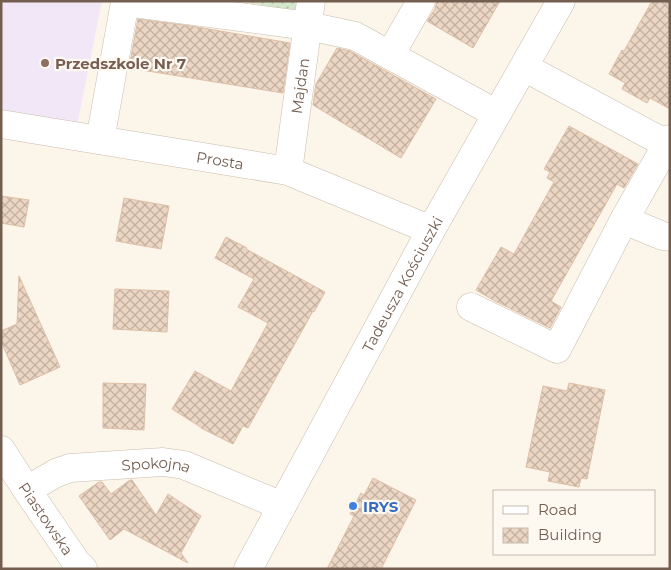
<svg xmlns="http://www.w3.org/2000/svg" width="671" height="570" font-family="Montserrat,sans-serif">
<defs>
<pattern id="grass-dots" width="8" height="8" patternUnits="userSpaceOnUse" patternTransform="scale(1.25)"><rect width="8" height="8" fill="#d4e7ca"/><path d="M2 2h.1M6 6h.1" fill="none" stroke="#b0bea6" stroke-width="1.8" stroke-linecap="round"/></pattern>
<pattern id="building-cross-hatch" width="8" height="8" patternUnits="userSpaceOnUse" patternTransform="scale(1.25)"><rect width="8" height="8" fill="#ebd5c3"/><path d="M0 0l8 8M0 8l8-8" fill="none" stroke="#c3b0a1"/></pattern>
</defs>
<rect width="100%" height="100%" fill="#fbf5ea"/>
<path fill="#f2e7f7" d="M1,1H102L75,136L1,124Z"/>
<path fill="url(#grass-dots)" d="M240,1H297L295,11Z"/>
<g fill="url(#building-cross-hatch)" stroke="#debfa7">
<path d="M437,1H500L473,48L427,21L435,9Z"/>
<path d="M652,1H670V109L650,98L647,103L622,89L625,83L609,74L622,50L624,51Z"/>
<path d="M138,19L191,26L290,43L283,93L129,68Z"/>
<path d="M337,48L350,51L436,99L401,158L313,105L316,84Z"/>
<path d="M569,126L638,164L624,188L617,184L551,301L561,307L550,328L495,301L476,290L501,247L514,254L554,182L547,178L550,172L544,169Z"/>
<path d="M1,196L29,200L24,227L1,223Z"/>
<path d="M124,198L169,206L161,249L116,241Z"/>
<path d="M226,237L247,248L246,249L325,292L314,312L313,311L248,428L243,426L233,444L201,428H202L172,409L195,371L231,391L268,323L238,307L254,279L215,258Z"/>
<path d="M19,276L60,367L20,385L1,341V331L17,324Z"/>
<path d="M115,289L169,291L167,332L113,329Z"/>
<path d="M103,383L146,384L144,430L103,428Z"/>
<path d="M569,383L605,390L587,479L581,478L579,487L548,481L550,472L526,467L543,386L567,391Z"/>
<path d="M373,478L416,500L381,569H327L354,516L350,514L361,493L364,495Z"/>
<path d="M130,480H132L156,515L168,494L201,516L181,553L188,563L124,529L110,540L79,496L99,482H102L111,494Z"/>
</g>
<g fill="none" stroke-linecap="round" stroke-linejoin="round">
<defs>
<g id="minor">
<path d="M390,55L421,1"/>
<path d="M524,67L670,146"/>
<path id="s1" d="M1,124L288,171L431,230"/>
<path d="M100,140L125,2L308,26L355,36L497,114"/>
<path id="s2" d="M288,171L311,1"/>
<path d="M624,220L663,236L670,237"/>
<path d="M471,307L557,349L624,220L670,139"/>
<path id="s3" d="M1,450L27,490L76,562L83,569"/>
<path id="s4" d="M27,490L56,473L70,468L163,462L184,465L282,506"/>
<path id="s5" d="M248,569L431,230L561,1"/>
</g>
</defs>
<use href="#minor" stroke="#c9bcae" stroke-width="29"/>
<use href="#minor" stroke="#fff" stroke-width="28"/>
</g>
<circle fill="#8d6e63" stroke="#fdf9f1" stroke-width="2" cx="45" cy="63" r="5"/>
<circle fill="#3f7fe0" stroke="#fdf9f1" stroke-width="2" cx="353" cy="506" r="5"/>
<g text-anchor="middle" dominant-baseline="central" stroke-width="4.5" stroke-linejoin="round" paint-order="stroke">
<g font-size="15" font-weight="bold" fill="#785e54" stroke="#fdf9f1" text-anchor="start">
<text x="55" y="63">Przedszkole Nr 7</text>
</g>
<g font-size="15" fill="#735e50" stroke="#fdf9f1">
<text stroke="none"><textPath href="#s2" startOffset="86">Majdan</textPath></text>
<text stroke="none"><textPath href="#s1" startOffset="222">Prosta</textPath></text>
<text stroke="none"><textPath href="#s5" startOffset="324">Tadeusza Kościuszki</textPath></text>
<text stroke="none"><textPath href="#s4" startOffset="135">Spokojna</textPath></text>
<text stroke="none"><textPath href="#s3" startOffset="82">Piastowska</textPath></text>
</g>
<g font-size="15" font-weight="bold" fill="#366cbe" stroke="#fdf9f1" text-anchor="start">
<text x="363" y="506">IRYS</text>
</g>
</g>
<rect width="671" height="570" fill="none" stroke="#735e50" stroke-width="5"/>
<rect x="493" y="490" width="162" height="65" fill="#fdf9f1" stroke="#c6bbb1"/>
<rect x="503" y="506" width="25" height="8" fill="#ffffff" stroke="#c6bbb1"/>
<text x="538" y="515" font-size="15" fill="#735e50">Road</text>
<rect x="503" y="528" width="25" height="15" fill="url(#building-cross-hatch)" stroke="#c6bbb1"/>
<text x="538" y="540" font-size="15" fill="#735e50">Building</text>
</svg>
